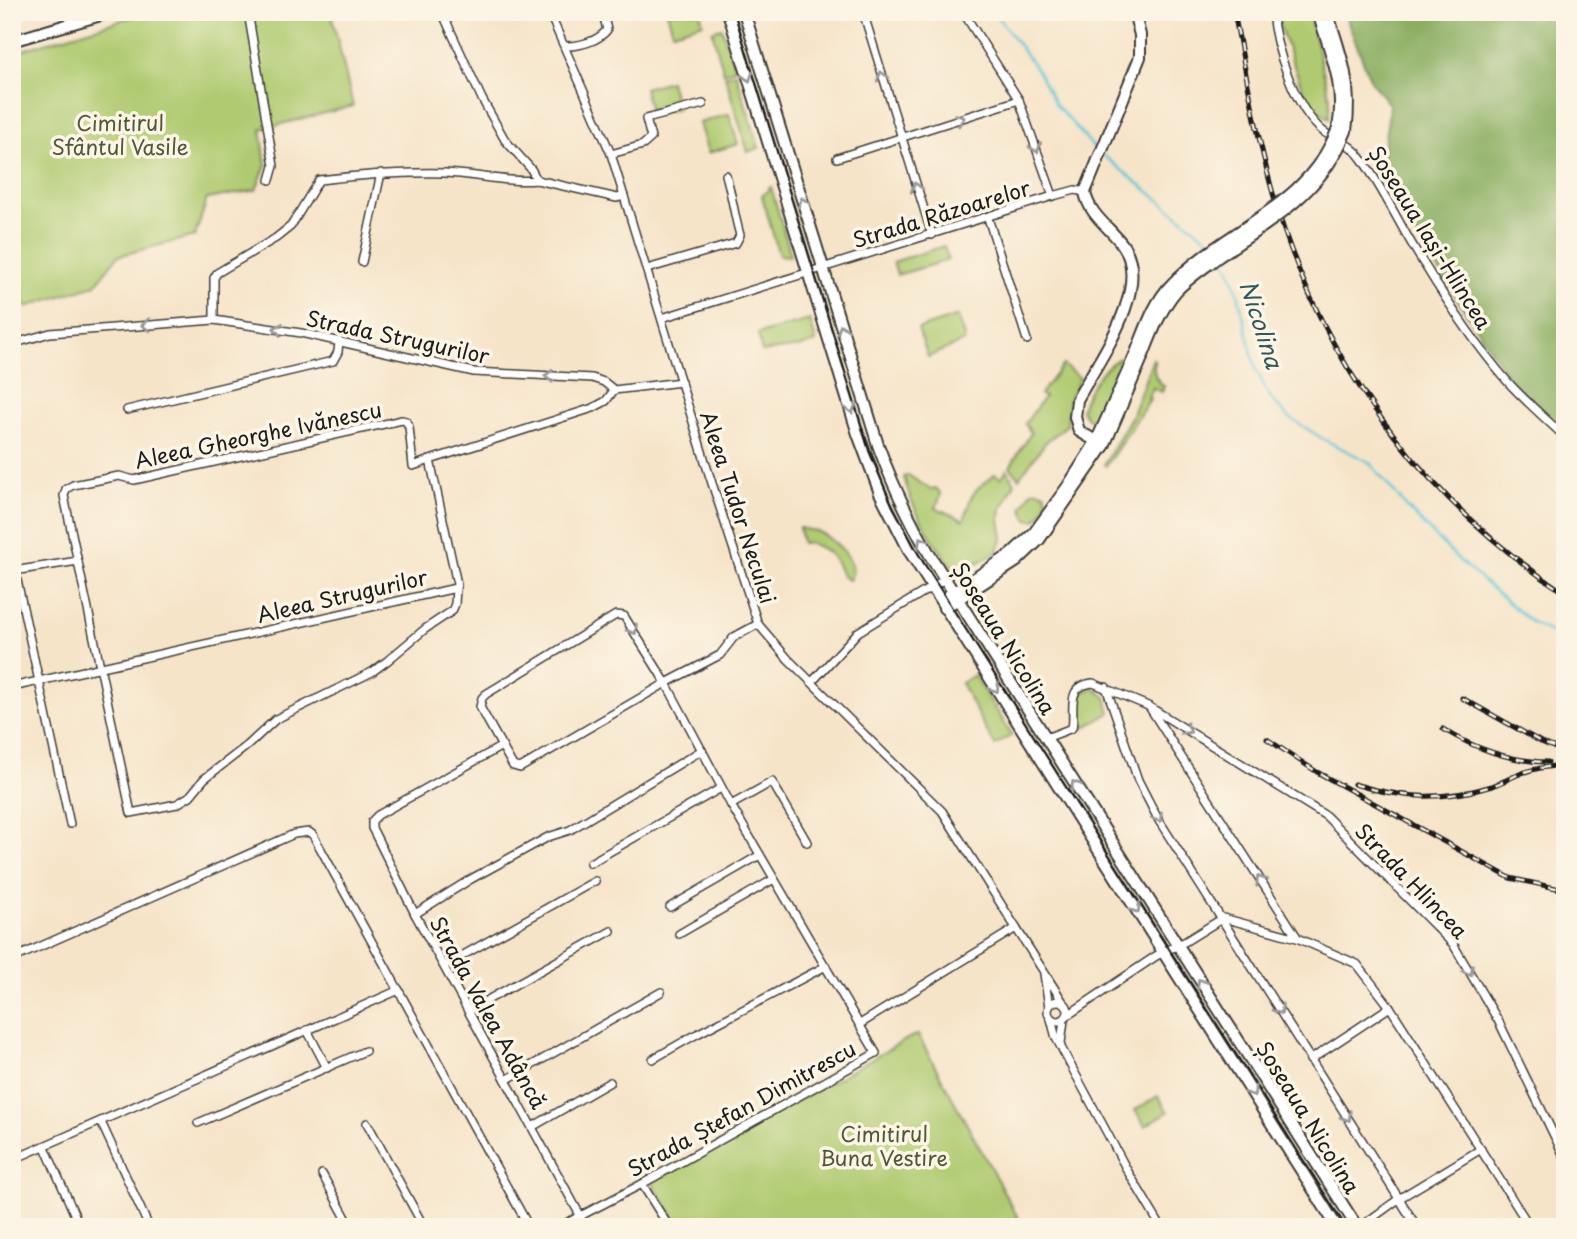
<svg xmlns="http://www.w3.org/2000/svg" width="1577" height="1239" font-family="'Playpen Sans',sans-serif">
<rect width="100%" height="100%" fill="#fcf5e5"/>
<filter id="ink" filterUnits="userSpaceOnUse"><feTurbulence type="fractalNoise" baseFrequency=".0143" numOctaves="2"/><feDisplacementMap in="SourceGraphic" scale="14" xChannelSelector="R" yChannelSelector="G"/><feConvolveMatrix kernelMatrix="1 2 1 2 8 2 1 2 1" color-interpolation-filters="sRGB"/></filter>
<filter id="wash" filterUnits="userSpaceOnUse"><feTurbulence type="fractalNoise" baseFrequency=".00686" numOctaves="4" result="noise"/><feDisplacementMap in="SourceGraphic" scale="28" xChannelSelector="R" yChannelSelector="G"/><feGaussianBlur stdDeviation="1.57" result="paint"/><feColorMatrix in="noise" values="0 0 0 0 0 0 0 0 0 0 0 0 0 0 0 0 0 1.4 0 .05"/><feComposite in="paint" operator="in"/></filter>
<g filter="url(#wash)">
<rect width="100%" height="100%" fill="#f6e4c9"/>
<g fill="#afca70" stroke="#667346" stroke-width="2">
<path d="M148,12H331L353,106L261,129L266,165L256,190L207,199L195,236L118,256L95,285L26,307L12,257V53Z"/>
<path d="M667,12H700L703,23L673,32Z"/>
<path d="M1279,12H1308L1330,98L1329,118L1307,102L1279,24Z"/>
<path d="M722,28L735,69L724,73L712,31Z"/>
<path d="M736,73L759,148L748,152L725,76Z"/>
<path d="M670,81L677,108L651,115L644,88Z"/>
<path d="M729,114L738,144L708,153L699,123Z"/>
<path d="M771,187L790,252V256L779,255L762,196Z"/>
<path d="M944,246L948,260L897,275L893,262Z"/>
<path d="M958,316L965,341L928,357L918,329Z"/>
<path d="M810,320L816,342L801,347L762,352L758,334Z"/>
<path d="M1126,355L1100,415L1093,419H1088L1081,410C1087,387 1104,364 1126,355Z"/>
<path d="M1153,359L1155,362C1152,372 1156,380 1164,386L1162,392L1153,388L1148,397L1150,399L1106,466L1104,464L1131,417Z"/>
<path d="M1063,365L1080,378L1070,398L1067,425L1046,442L1019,478L1010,467L1031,433L1025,424L1044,397L1040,394Z"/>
<path d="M1007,470L1015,483L1001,510L1000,519L1003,538L996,553L957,573C935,545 912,512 904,477L908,475L930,489L936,488L941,494L936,508L964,520L971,498L977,489L995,474L1001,478Z"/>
<path d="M1038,490L1045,493C1049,504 1043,512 1036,520H1028L1022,508L1032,491Z"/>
<path d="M799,528C804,529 810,530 816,531C831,536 863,563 849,580C839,576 841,571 836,562C829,551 815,542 802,543Z"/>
<path d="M974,675L1012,735L995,745C982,725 973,704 961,683Z"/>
<path d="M1093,688L1106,697L1110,713L1082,729C1076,713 1073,693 1093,688Z"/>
<path d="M918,1035L1023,1227H680L652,1182L911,1037Z"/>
<path d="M1158,1096L1168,1112L1145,1126L1135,1110Z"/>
</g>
<path fill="#8bae62" stroke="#54653f" stroke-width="2" d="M1344,12H1565V434L1511,381L1427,253L1379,174L1390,106L1371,81Z"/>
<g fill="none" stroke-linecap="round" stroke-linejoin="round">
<g stroke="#59c4d4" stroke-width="2.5">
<path d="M994,12L1036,68L1056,105L1098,152"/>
<path d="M1104,156L1213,243"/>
<path d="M1223,257L1229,267L1237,290L1256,370L1270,397L1287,416L1323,439L1369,462L1408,509L1463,564L1531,622L1565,640"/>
</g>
</g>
</g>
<g filter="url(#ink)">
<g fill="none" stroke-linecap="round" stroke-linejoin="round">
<defs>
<g id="street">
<path d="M248,12L274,166L270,180"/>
<path d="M442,12L482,99L505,140L531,169L537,180"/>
<path d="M549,12L611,154L708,471L758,624L788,659L942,811L1063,1002"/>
<path d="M863,12L932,235"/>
<path d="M963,12L1019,100L1053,196"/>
<path d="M1272,12C1275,47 1295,110 1324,132C1340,143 1350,142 1362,159C1385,192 1402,230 1424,264C1449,305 1476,345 1507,381C1525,401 1546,419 1565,437"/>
<path d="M566,46C581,46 598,41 607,30L603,13L605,12"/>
<path d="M611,154L643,145L651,138L646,119L703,104"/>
<path d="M837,158L1019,100"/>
<path d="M988,218L1027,340"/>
<path d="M362,262L381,173"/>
<path d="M647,269L736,243L740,235C734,215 732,195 726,175"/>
<path d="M662,318L1053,196L1075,190L1085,192"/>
<path d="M214,320V278L217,273L276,238L291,226L319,180C361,175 402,172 445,173C475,174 507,183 537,180L617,198L624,196"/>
<path d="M12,344L50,333L214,320L301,333L474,372L592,378L604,382L614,390"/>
<path d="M127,410L333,361L338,352L339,341"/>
<path d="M430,460L413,466L409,427L406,421L402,420L134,480L119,476L73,485L66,489L64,496L131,813L177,804L190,796L204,779L248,745L276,719L372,672L387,661L425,629L452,611L455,604L456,588"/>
<path d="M13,571L78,561"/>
<path d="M15,571L70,824"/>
<path d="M812,682L858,632L945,579"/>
<path d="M12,687L456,588L457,584L430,460L593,408L606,401L614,390L681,382"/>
<path d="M1106,687L1138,780L1158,819L1417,1227"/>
<path d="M1150,708L1297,937"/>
<path d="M1046,738L1072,728C1076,710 1064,686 1093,683L1148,706L1326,816L1453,944L1499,1022L1565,1158"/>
<path d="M502,746L378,815L372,821V828L415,914L581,1217"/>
<path d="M731,805L772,782L807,842"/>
<path d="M590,863L721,788"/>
<path d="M670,907L760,855"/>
<path d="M415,914L471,879L548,837L570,830L702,750"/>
<path d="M679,934L774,879"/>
<path d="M12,959L294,834L309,832L313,835L529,1227"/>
<path d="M444,966L595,881"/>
<path d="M1044,974L1049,1007"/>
<circle cx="1058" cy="1011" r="10"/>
<path d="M468,1011L611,931"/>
<path d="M1068,1015L1156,956L1186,941L1223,918L1297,938L1357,964L1390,1007L1530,1227"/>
<path d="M1051,1019L1056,1038L1127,1170L1161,1227"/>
<path d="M860,1024L1016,928"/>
<path d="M307,1030L327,1068"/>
<path d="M1061,1043L1064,1020"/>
<path d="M653,1059L697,1034L826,966"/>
<path d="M1310,1060L1390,1007"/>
<path d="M506,1080L661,992"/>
<path d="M101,1122L149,1227"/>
<path d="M198,1123L365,1051"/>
<path d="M367,1123L424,1227"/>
<path d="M532,1127L610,1082"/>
<path d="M45,1147L80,1227"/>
<path d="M12,1160L399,990"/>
<path d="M322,1174L351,1227"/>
<path d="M642,1184L669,1227"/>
<path d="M559,1227L642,1184L876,1053L731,805L666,683L624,616L616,615L486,694L482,698L480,707L513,766L520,768L666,683L720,655L734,637L758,624"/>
<path d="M1360,1227L1400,1198L1481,1149"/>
</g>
<g id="secondary">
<path d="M728,12L858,434L880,493L910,552L1337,1227"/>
<path d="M744,12L878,445C892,484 910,521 931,557L1357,1227"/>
<path d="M1318,12C1330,53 1346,85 1338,128"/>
<path d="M1327,12C1341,54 1353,86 1346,131"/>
<path d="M12,41L111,12"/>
<path d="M1104,446L1079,431L1075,417L1077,400C1097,362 1154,287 1122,244C1109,227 1088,213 1085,192L1140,57V35L1134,12"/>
<path d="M948,596L1010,555L1034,533L1068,486L1096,442L1135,355"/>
<path d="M944,608L1017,561L1039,540L1104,446L1142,358"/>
</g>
</defs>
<use href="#street" stroke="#3d3a36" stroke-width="10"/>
<use href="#secondary" stroke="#3d3a36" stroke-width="14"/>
<use href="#street" stroke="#fff" stroke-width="7"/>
<use href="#secondary" stroke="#fff" stroke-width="10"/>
<path stroke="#1c1c1c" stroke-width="2" d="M734,12L869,451L893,507L923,562L1346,1227"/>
<defs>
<g id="rail">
<path d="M1234,12C1248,85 1261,160 1284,230C1334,378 1433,508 1565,593"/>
<path d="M1462,698L1541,742L1565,752"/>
<path d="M1443,729C1473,748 1512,762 1548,762"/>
<path d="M1267,739L1317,772L1510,878L1565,890"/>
<path d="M1354,784C1403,799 1443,801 1492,786C1503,782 1512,777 1522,773C1536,768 1551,766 1565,765"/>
</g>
</defs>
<use href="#rail" stroke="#1c1c1c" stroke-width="5"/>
<use href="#rail" stroke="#fcf5e5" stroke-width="2.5" stroke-dasharray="8" stroke-linecap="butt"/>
<defs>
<g id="secondary-bridge">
<path d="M1135,355C1145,331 1153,303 1172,284C1226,227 1308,209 1338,128"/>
<path d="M1142,358C1151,335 1160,310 1176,291C1188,278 1204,268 1218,257C1270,221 1322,193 1346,131"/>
</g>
</defs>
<use href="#secondary-bridge" stroke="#3d3a36" stroke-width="14" stroke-linecap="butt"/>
<use href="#secondary-bridge" stroke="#fff" stroke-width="10"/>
</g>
<defs><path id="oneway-chevron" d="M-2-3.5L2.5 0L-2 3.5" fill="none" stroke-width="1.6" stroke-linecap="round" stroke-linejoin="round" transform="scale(1.75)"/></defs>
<g stroke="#999">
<use href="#oneway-chevron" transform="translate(882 76) rotate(-107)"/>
<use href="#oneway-chevron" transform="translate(748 77) rotate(73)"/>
<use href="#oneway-chevron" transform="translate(960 119) rotate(-18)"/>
<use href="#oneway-chevron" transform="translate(1036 148) rotate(70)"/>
<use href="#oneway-chevron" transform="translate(916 187) rotate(-107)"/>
<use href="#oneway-chevron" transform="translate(803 202) rotate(-107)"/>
<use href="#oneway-chevron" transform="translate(146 325) rotate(176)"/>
<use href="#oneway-chevron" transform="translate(278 329) rotate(-170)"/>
<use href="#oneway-chevron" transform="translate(842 329) rotate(-107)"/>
<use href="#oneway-chevron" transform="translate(549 376) rotate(-178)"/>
<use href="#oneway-chevron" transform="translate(851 409) rotate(73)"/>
<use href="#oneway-chevron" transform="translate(922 541) rotate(-120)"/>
<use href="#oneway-chevron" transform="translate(633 630) rotate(59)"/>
<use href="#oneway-chevron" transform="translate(995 688) rotate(58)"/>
<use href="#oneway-chevron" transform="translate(1187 730) rotate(32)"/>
<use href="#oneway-chevron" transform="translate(1075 785) rotate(-122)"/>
<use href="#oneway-chevron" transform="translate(1158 818) rotate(59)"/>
<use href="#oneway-chevron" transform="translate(1260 880) rotate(-123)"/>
<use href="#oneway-chevron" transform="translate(1136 909) rotate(57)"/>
<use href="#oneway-chevron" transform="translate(1469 971) rotate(59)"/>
<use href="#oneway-chevron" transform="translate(1201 983) rotate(-122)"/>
<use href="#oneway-chevron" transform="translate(1279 1010) rotate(58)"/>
<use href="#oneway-chevron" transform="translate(1252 1092) rotate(58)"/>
<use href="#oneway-chevron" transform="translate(1347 1117) rotate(57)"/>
</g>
</g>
<g text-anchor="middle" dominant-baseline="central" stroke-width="7" stroke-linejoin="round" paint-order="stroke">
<g font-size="21" fill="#4f5939" stroke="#fcf5e5">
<text x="120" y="122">Cimitirul<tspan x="120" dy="24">Sfântul Vasile</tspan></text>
<text x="884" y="1133">Cimitirul<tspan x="884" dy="24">Buna Vestire</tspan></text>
</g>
<g font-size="21" fill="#1c1c1c" stroke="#fcf5e5">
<text transform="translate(941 213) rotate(-17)">Strada Răzoarelor</text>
<text transform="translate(1431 237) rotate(58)">Șoseaua Iași-Hlincea</text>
<text transform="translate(398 336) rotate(12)">Strada Strugurilor</text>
<text transform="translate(258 434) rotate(-12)">Aleea Gheorghe Ivănescu</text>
<text transform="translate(739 507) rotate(72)">Aleea Tudor Neculai</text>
<text transform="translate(342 595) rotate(-13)">Aleea Strugurilor</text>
<text transform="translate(1005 638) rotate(58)">Șoseaua Nicolina</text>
<text transform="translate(1412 880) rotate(46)">Strada Hlincea</text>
<text transform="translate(489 1012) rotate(61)">Strada Valea Adâncă</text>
<text transform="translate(741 1108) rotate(-29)">Strada Ștefan Dimitrescu</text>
<text transform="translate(1309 1117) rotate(58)">Șoseaua Nicolina</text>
</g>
<g font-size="23" font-style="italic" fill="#31575c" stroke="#fcf5e5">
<text transform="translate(1262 324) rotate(72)">Nicolina</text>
</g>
</g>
<rect width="1577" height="1239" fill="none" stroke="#fcf5e5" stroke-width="42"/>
</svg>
